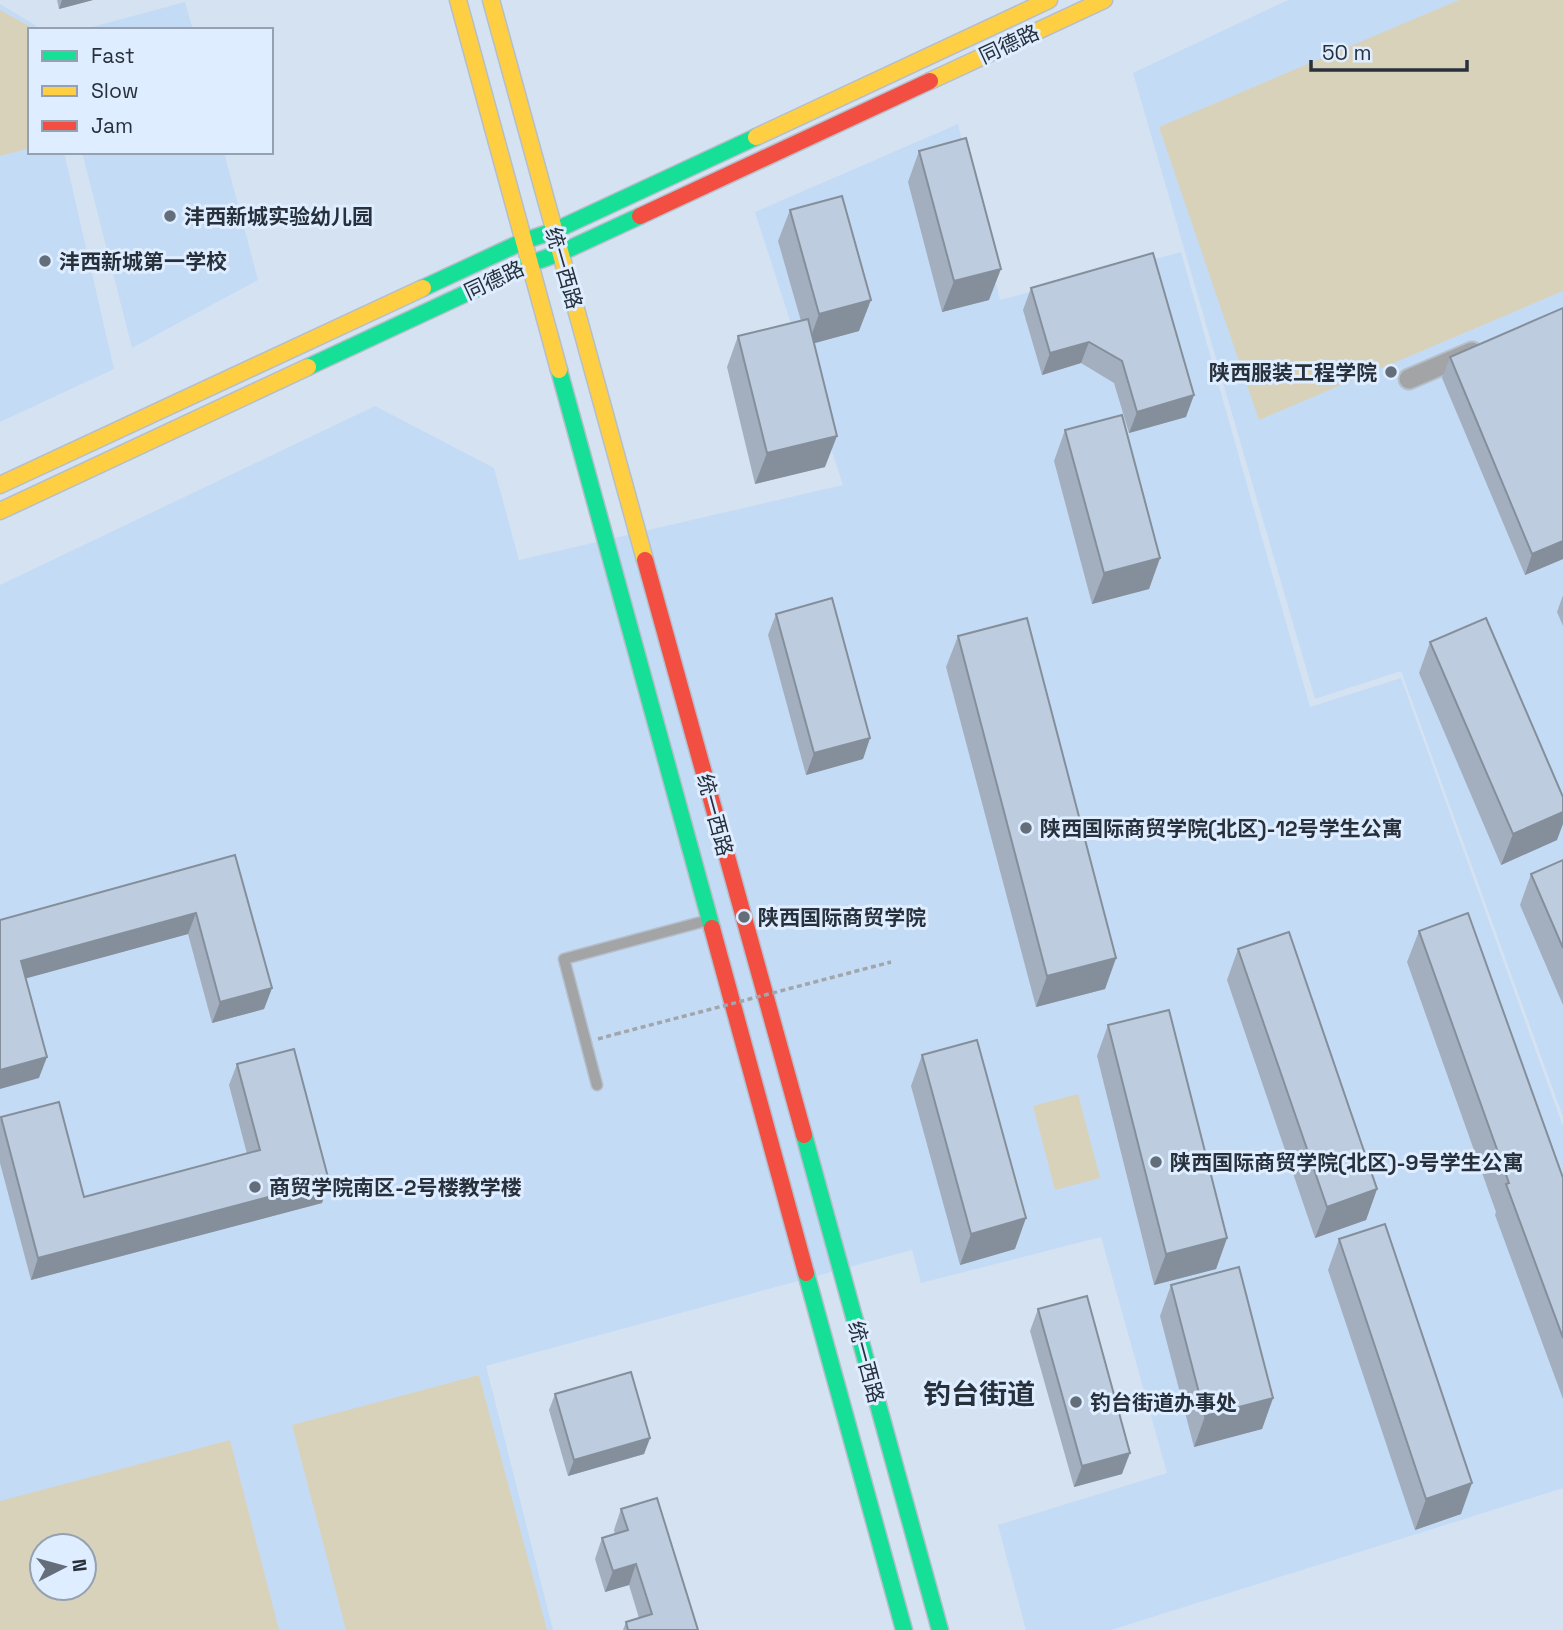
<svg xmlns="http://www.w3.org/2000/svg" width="1563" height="1630" font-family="'Space Grotesk','Noto Sans SC',sans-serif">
<rect width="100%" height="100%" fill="#d5e2f1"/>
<g fill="#c4dbf5" fill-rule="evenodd">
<path d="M1288,0H1563V1117L1401,671L1315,699L1133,73Z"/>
<path d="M185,2L193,30H81Z"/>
<path d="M0,4L35,25L36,30H30V152H64L114,369L0,422Z"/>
<path d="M958,124L1000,300L1181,252L1310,707L1401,678L1563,1126V1488L1111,1630H1026L998,1525L1167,1473L1101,1237L921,1283L912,1250L486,1366L553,1630H0V585L375,406L494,468L519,560L843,485L755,212ZM42,1546H84V1588H42Z"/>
<path d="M82,152H224L258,280L132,348Z"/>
</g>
<g fill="#d9d2bb" fill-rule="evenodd">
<path d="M1459,0H1563V291L1259,420L1159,127Z"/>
<path d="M0,10L29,26L30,30V148L0,156Z"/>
<path d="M1078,1094L1100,1178L1055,1190L1033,1106Z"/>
<path d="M479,1375L547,1630H346L292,1425Z"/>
<path d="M230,1440L279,1630H0V1501ZM42,1546H84V1588H42Z"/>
</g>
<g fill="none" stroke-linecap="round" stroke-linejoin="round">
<defs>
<path id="lane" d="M597,1085L564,959L705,921"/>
<path id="street" d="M1409,379L1472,352"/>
<g id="fast">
<path d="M423,288L524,241L554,231L756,137"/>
<path d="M308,367L529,264L560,253L640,216"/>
<path d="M559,370L712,928"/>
<path d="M804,1135L940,1630"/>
<path d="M806,1273L904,1630"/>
</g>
<g id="slow">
<path d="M458,0L559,370"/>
<path d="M491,0L645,560"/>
<path d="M930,81L1104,0"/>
<path d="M756,137L1049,0"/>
<path d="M0,485L423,288"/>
<path d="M0,511L308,367"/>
</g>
<g id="jam">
<path d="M640,216L930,81"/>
<path d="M645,560L804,1135"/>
<path d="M712,928L806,1273"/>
</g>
</defs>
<use href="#lane" stroke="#b5beca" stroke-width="13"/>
<use href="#street" stroke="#b5beca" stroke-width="23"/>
<use href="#fast" stroke="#b5beca" stroke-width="19"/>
<use href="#slow" stroke="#b5beca" stroke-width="19"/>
<use href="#jam" stroke="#b5beca" stroke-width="19"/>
<path stroke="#a1a6aa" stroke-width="3.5" stroke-dasharray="5 3.5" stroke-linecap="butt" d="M598,1039L616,1034"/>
<use href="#lane" stroke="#a2a4a5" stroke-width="10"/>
<use href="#street" stroke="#a2a4a5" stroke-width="19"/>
<use href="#fast" stroke="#16e098" stroke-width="16"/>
<use href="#slow" stroke="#ffcf43" stroke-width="16"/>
<use href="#jam" stroke="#f24e42" stroke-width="16"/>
<path stroke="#a1a6aa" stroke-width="3.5" stroke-dasharray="5 3.5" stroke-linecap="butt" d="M616,1034L891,962"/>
</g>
<g fill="#a3afbf">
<path d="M57,0H93L59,9Z"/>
<path d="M919,151L989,300L942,312L908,182Z"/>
<path d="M790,210L859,331L814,343L825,467L755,484L727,367L738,336L801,321L778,241Z"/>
<path d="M1153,253L1186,417L1129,433L1114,383L1081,363L1042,375L1023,310L1031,288Z"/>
<path d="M1450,357L1563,559L1525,575L1442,378Z"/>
<path d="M1065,430L1160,558L1149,589L1092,604L1054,461Z"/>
<path d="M1563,595V626L1557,612Z"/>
<path d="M776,614L870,738L863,759L806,775L768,635Z"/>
<path d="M958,636L1116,958L1105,989L1036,1007L946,667Z"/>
<path d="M1430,642L1557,840L1501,865L1419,673Z"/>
<path d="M235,855L272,988L264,1009L212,1023L188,934L26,978L39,1078L0,920Z"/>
<path d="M1563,860V1005L1520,905L1531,874Z"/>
<path d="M1419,931L1563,1178V1399L1495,1215L1496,1212L1407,962Z"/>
<path d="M1238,949L1377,1189L1366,1220L1315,1238L1227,980Z"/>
<path d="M1108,1025L1227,1238L1216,1269L1154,1285L1097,1056Z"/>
<path d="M922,1055L1015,1249L960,1265L911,1086Z"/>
<path d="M237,1064L329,1181L322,1203L31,1280L0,1163V1120L1,1117L84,1197L247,1154L229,1085Z"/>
<path d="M1339,1239L1461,1514L1415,1530L1328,1270Z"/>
<path d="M1171,1285L1273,1398L1262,1429L1194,1447L1160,1316Z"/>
<path d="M1038,1309L1122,1474L1074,1487L1030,1331Z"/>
<path d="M555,1394L650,1438L644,1454L568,1476L549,1410Z"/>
<path d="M621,1509L698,1630H623L626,1622L639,1618L629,1585L605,1592L595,1559L602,1538L615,1534L614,1530Z"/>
</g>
<g fill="#848f9b">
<path d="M62,0H93L59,9Z"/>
<path d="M1001,269L989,300L942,312L954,281Z"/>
<path d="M871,300L859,331L808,345L819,314Z"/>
<path d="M1089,342L1081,363L1042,375L1050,353Z"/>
<path d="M1194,395L1186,417L1129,433L1137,412Z"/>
<path d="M837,436L825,467L755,484L767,453Z"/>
<path d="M1563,541V559L1525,575L1532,554Z"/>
<path d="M1160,558L1149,589L1092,604L1104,573Z"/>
<path d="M870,738L863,759L806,775L814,753Z"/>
<path d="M1563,812V824L1557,840L1501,865L1513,834Z"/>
<path d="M196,913L188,934L13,982L21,961Z"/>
<path d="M1116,958L1105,989L1036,1007L1047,976Z"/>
<path d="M272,988L264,1009L212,1023L220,1002Z"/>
<path d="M47,1057L39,1078L0,1089V1070Z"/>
<path d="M329,1181L322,1203L31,1280L38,1258Z"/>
<path d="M1377,1189L1366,1220L1315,1238L1327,1207Z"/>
<path d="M1026,1218L1015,1249L960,1265L971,1234Z"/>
<path d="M1227,1238L1216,1269L1154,1285L1166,1254Z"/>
<path d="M1273,1398L1262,1429L1194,1447L1205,1416Z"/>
<path d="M650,1438L644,1454L568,1476L574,1460Z"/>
<path d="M1130,1453L1122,1474L1074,1487L1082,1466Z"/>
<path d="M1472,1483L1461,1514L1415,1530L1426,1499Z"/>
<path d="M636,1564L629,1585L605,1592L613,1571Z"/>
</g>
<g fill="#bdccde" stroke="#848f9b" stroke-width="2">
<path d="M966,138L1001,269L954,281L919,151Z"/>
<path d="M842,196L871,300L819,314L790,210Z"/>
<path d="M1153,253L1194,395L1137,412L1122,361L1089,342L1050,353L1031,288Z"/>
<path d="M1563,308V541L1532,554L1450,357Z"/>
<path d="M808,319L837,436L767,453L738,336Z"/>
<path d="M1122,415L1160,558L1104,573L1065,430Z"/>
<path d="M832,598L870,738L814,753L776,614Z"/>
<path d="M1027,618L1116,958L1047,976L958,636Z"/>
<path d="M1486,618L1563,797V812L1513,834L1430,642Z"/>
<path d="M235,855L272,988L220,1002L196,913L21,961L47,1057L0,1070V920Z"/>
<path d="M1563,860V948L1531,874Z"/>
<path d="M1468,913L1563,1178V1338L1506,1184L1509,1183L1419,931Z"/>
<path d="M1289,932L1377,1189L1327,1207L1238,949Z"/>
<path d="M1169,1010L1227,1238L1166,1254L1108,1025Z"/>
<path d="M977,1040L1026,1218L971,1234L922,1055Z"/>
<path d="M294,1049L329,1181L38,1258L1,1117L59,1102L84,1197L260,1150L237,1064Z"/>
<path d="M1385,1224L1472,1483L1426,1499L1339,1239Z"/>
<path d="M1239,1267L1273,1398L1205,1416L1171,1285Z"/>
<path d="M1087,1296L1130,1453L1082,1466L1038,1309Z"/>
<path d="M631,1372L650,1438L574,1460L555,1394Z"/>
<path d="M657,1498L698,1630H628L626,1622L652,1614L636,1564L613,1571L602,1538L628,1530L621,1509Z"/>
</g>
<g fill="#646e7b" stroke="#deedff" stroke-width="2.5">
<circle cx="170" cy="216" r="7"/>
<circle cx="45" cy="261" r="7"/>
<circle cx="1391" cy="372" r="7"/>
<circle cx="1026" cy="828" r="7"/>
<circle cx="744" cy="917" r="7"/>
<circle cx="1156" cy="1162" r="7"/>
<circle cx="255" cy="1187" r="7"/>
<circle cx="1076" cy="1402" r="7"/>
</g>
<g text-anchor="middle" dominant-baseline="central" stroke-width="6" stroke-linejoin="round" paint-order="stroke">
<g font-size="21" fill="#27303b" stroke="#deedff">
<text transform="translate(1009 44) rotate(-25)">同德路</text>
<text transform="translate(564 268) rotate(74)">统一西路</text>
<text transform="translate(494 280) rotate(-25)">同德路</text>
<text transform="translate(715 815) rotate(75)">统一西路</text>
<text transform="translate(866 1362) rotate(75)">统一西路</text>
</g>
<g font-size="21" font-weight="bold" fill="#27303b" stroke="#deedff" text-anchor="start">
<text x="184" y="216">沣西新城实验幼儿园</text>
<text x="59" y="261">沣西新城第一学校</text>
<text x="1377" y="372" text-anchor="end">陕西服装工程学院</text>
<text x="1040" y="828">陕西国际商贸学院(北区)-12号学生公寓</text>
<text x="758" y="917">陕西国际商贸学院</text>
<text x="1170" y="1162">陕西国际商贸学院(北区)-9号学生公寓</text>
<text x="269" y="1187">商贸学院南区-2号楼教学楼</text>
<text x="1090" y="1402">钓台街道办事处</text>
</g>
<g font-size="28" font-weight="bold" fill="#27303b" stroke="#deedff">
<text x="979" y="1394">钓台街道</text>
</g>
</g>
<rect x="28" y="28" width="245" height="126" fill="#deedff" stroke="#95a1b1" stroke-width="2"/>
<rect x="42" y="51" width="35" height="10" fill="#16e098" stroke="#95a1b1" stroke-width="2"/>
<text x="91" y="63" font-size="21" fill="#27303b">Fast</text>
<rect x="42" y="86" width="35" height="10" fill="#ffcf43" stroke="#95a1b1" stroke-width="2"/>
<text x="91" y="98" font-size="21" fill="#27303b">Slow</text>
<rect x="42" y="121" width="35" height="10" fill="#f24e42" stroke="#95a1b1" stroke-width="2"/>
<text x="91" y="133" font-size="21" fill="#27303b">Jam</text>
<g transform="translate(63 1567) rotate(84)"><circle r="33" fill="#deedff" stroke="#95a1b1" stroke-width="2"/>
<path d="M0-5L12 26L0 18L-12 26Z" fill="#646e7b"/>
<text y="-10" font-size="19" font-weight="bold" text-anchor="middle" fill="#27303b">N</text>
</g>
<path d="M1311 60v10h156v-10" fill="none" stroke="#27303b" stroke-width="3.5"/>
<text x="1322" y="60" font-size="21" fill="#27303b" stroke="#deedff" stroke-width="5" paint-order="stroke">50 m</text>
</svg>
